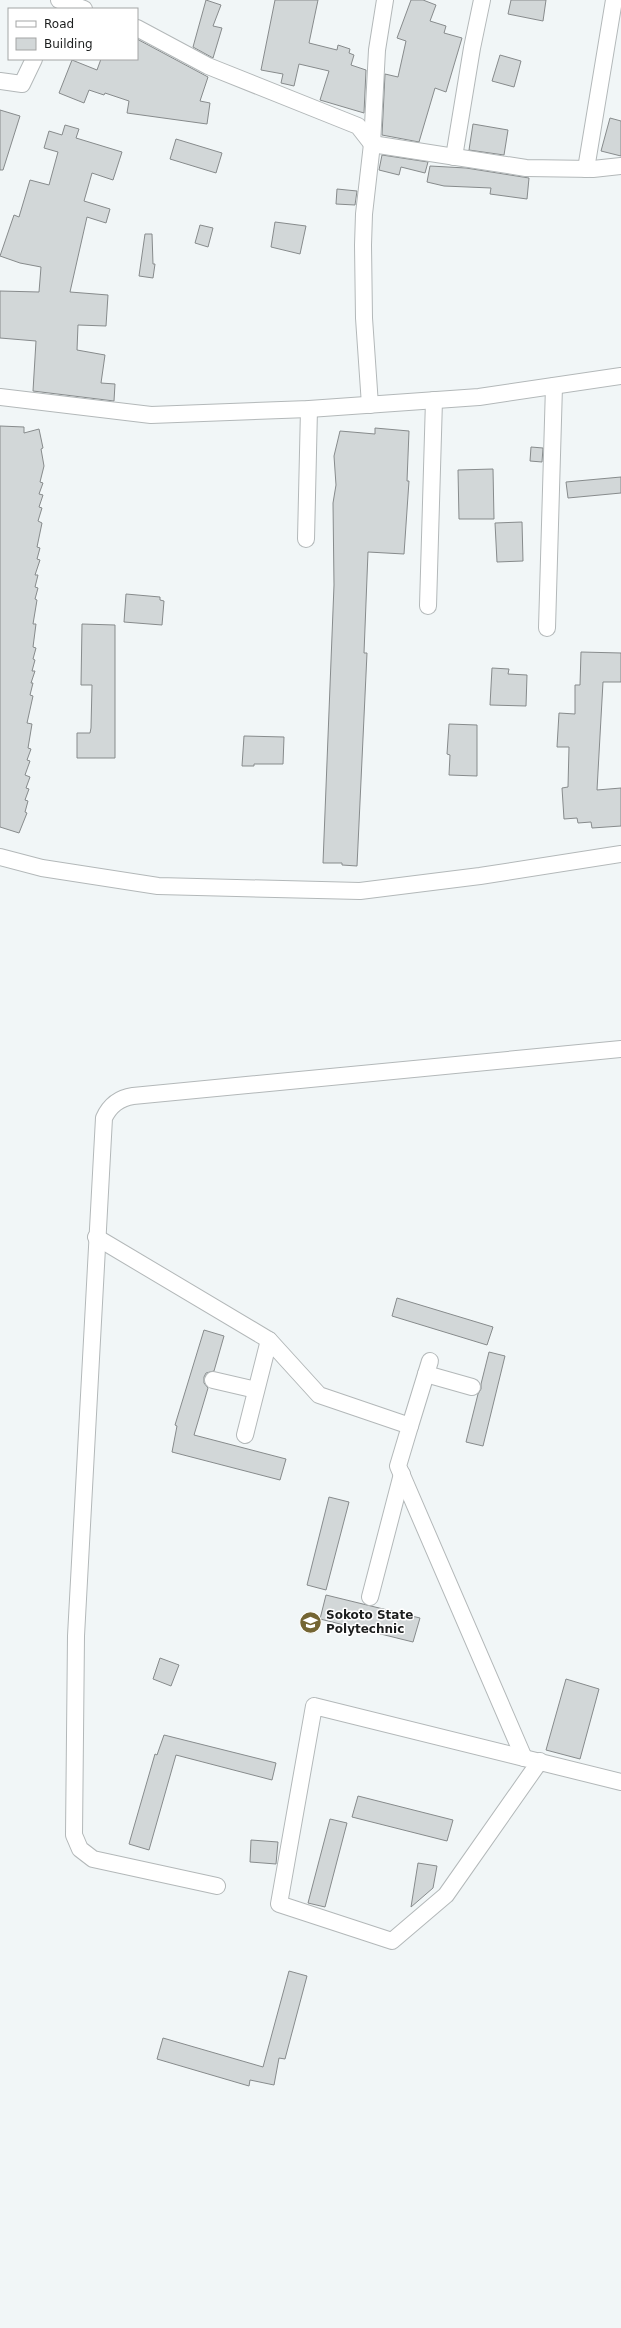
<svg xmlns="http://www.w3.org/2000/svg" width="621" height="2328" font-family="'DejaVu Sans',sans-serif">
<rect width="100%" height="100%" fill="#f1f6f7"/>
<g fill="#d2d7d8" stroke="#878b8c">
<path d="M206,0L221,5L213,26L222,28L213,58L193,47Z"/>
<path d="M275,0H318L309,43L337,50L338,45L350,49L349,53L354,55L351,65L366,70L364,113L320,100L329,71L299,64L294,86L281,83L283,74L261,70Z"/>
<path d="M411,0H423L436,5L430,21L446,26L444,33L462,38L446,92L435,88L419,142L382,135L385,74L398,77L406,41L397,38Z"/>
<path d="M511,0H546L543,21L508,14Z"/>
<path d="M137,39L208,77L200,101L210,103L207,124L127,113L129,101L105,93L104,95L89,90L84,103L59,93L72,60L97,70L101,59H137Z"/>
<path d="M500,55L521,61L514,87L492,81Z"/>
<path d="M0,110L20,116L3,170H0Z"/>
<path d="M610,118L621,121V156L601,151Z"/>
<path d="M473,124L508,130L504,155L469,150Z"/>
<path d="M65,125L79,129L76,138L122,152L113,180L92,173L84,201L110,209L106,223L87,217L70,292L108,295L106,326L78,325L77,350L105,355L101,383L115,384L114,401L33,391L36,341L0,338V291L39,292L41,267L20,263L0,256L14,215L19,217L30,180L49,185L58,152L44,148L49,131L62,135Z"/>
<path d="M176,139L222,153L216,173L170,159Z"/>
<path d="M382,155L428,162L425,173L401,167L399,175L379,170Z"/>
<path d="M430,166L466,168L529,178L527,199L490,194L491,188L444,186L427,182Z"/>
<path d="M337,189L357,191L355,205L336,204Z"/>
<path d="M275,222L306,226L300,254L271,247Z"/>
<path d="M200,225L213,228L208,247L195,243Z"/>
<path d="M145,234H152L153,264H155L153,278L139,276Z"/>
<path d="M0,426L24,427V433L39,429L43,448L41,449L44,466L40,482L43,483L39,494L43,495L39,507L42,508L38,521L42,523L37,547L40,548L37,559L40,560L35,575H38L35,587L38,588L35,599L37,600L33,624H36L33,647L36,648L33,659L35,660L32,671H35L31,683H33L30,695L33,696L27,723L32,724L28,748L31,749L27,760L30,761L25,775L30,777L26,788L29,789L25,800L28,801L25,812L27,813L19,833L0,827Z"/>
<path d="M375,428L409,431L407,481H409L404,554L368,552L364,653H367L357,866L342,865V863H323L334,585L333,503L336,485L334,456L340,431L375,434Z"/>
<path d="M531,447L543,448L542,462L530,461Z"/>
<path d="M493,469L494,519H459L458,470Z"/>
<path d="M621,477V493L568,498L566,482Z"/>
<path d="M522,522L523,561L497,562L495,523Z"/>
<path d="M126,594L160,597V600L164,601L162,625L124,622Z"/>
<path d="M82,624L115,625V758H77V733H90L91,728L92,685H81Z"/>
<path d="M581,652L621,653V682H603L597,790L621,788V826L592,828L591,822L578,823L577,818L564,819L562,788L568,787L569,747H557L559,713L575,714V685H580Z"/>
<path d="M492,668L509,669L508,674L527,675L526,706L490,705Z"/>
<path d="M449,724L477,725V776L449,775L450,755L447,754Z"/>
<path d="M244,736L284,737L283,764H254V766H242Z"/>
<path d="M397,1298L493,1327L487,1345L392,1316Z"/>
<path d="M204,1330L224,1336L214,1371L206,1373L204,1377V1383L208,1388L194,1435L286,1459L280,1480L172,1452L177,1426L175,1425Z"/>
<path d="M489,1352L505,1356L483,1446L466,1442L478,1394L481,1389V1384Z"/>
<path d="M329,1497L349,1502L326,1590L307,1585Z"/>
<path d="M326,1595L420,1618L413,1642L320,1619Z"/>
<path d="M160,1658L179,1665L171,1686L153,1679Z"/>
<path d="M566,1679L599,1689L580,1759L546,1750Z"/>
<path d="M164,1735L276,1763L272,1780L176,1755L149,1850L129,1844L155,1754L157,1755Z"/>
<path d="M358,1796L453,1820L447,1841L352,1817Z"/>
<path d="M330,1819L347,1823L325,1907L308,1903Z"/>
<path d="M251,1840L278,1842L276,1864L250,1862Z"/>
<path d="M418,1863L437,1866L433,1888L411,1907Z"/>
<path d="M289,1971L307,1976L285,2059L279,2058L274,2085L250,2080L249,2086L157,2059L163,2038L263,2067Z"/>
</g>
<g fill="none" stroke-linecap="round" stroke-linejoin="round">
<defs>
<g id="minor">
<path d="M59,0L84,9"/>
<path d="M137,28L208,66L358,126L372,144L526,168L593,169L621,166"/>
<path d="M0,81L22,84L34,59"/>
<path d="M454,157L472,48L482,0"/>
<path d="M586,169L614,0"/>
<path d="M0,397L151,415L309,409L479,397L621,376"/>
<path d="M370,405L364,318L363,245L364,214L372,144L377,50L385,0"/>
<path d="M306,539L309,409"/>
<path d="M428,606L434,400"/>
<path d="M547,628L554,386"/>
<path d="M0,857L42,868L158,886L360,891L480,876L621,854"/>
<path d="M96,1237L269,1340L319,1395L410,1426L398,1466L524,1758"/>
<path d="M426,1374L472,1387"/>
<path d="M213,1380L256,1390"/>
<path d="M410,1426L430,1361"/>
<path d="M245,1435L269,1340"/>
<path d="M370,1597L402,1474"/>
<path d="M540,1761L446,1895L392,1941L279,1904L314,1706L524,1758L621,1782"/>
<path d="M217,1886L93,1859L80,1849L74,1835L76,1636L104,1118C110,1105 119,1098 133,1096L621,1049"/>
</g>
</defs>
<use href="#minor" stroke="#b3b8b9" stroke-width="18"/>
<use href="#minor" stroke="#fff" stroke-width="16"/>
</g>
<defs>
<symbol id="university-disc" viewBox="-11 -11 22 22"><circle r="9.5" fill="#746533" stroke="#fff"/><path d="M0-5L7-2L0 1L-7-2ZM-4 1L0 2.5L4 1V4Q0 6-4 4Z" fill="#fff"/></symbol>
</defs>
<g fill-rule="evenodd">
<use href="#university-disc" x="298" y="1610" width="25" height="25"/>
</g>
<g text-anchor="middle" dominant-baseline="central" stroke-width="3" stroke-linejoin="round" paint-order="stroke">
<g font-size="12" font-weight="bold" fill="#1c1e1e" stroke="#fff" text-anchor="start">
<text x="326" y="1615">Sokoto State<tspan x="326" dy="14">Polytechnic</tspan></text>
</g>
</g>
<rect x="8" y="8" width="130" height="52" fill="#ffffff" stroke="#a4a5a5"/>
<rect x="16" y="21" width="20" height="6" fill="#ffffff" stroke="#a4a5a5"/>
<text x="44" y="28" font-size="12" fill="#1c1e1e">Road</text>
<rect x="16" y="38" width="20" height="12" fill="#d2d7d8" stroke="#a4a5a5"/>
<text x="44" y="48" font-size="12" fill="#1c1e1e">Building</text>
</svg>
